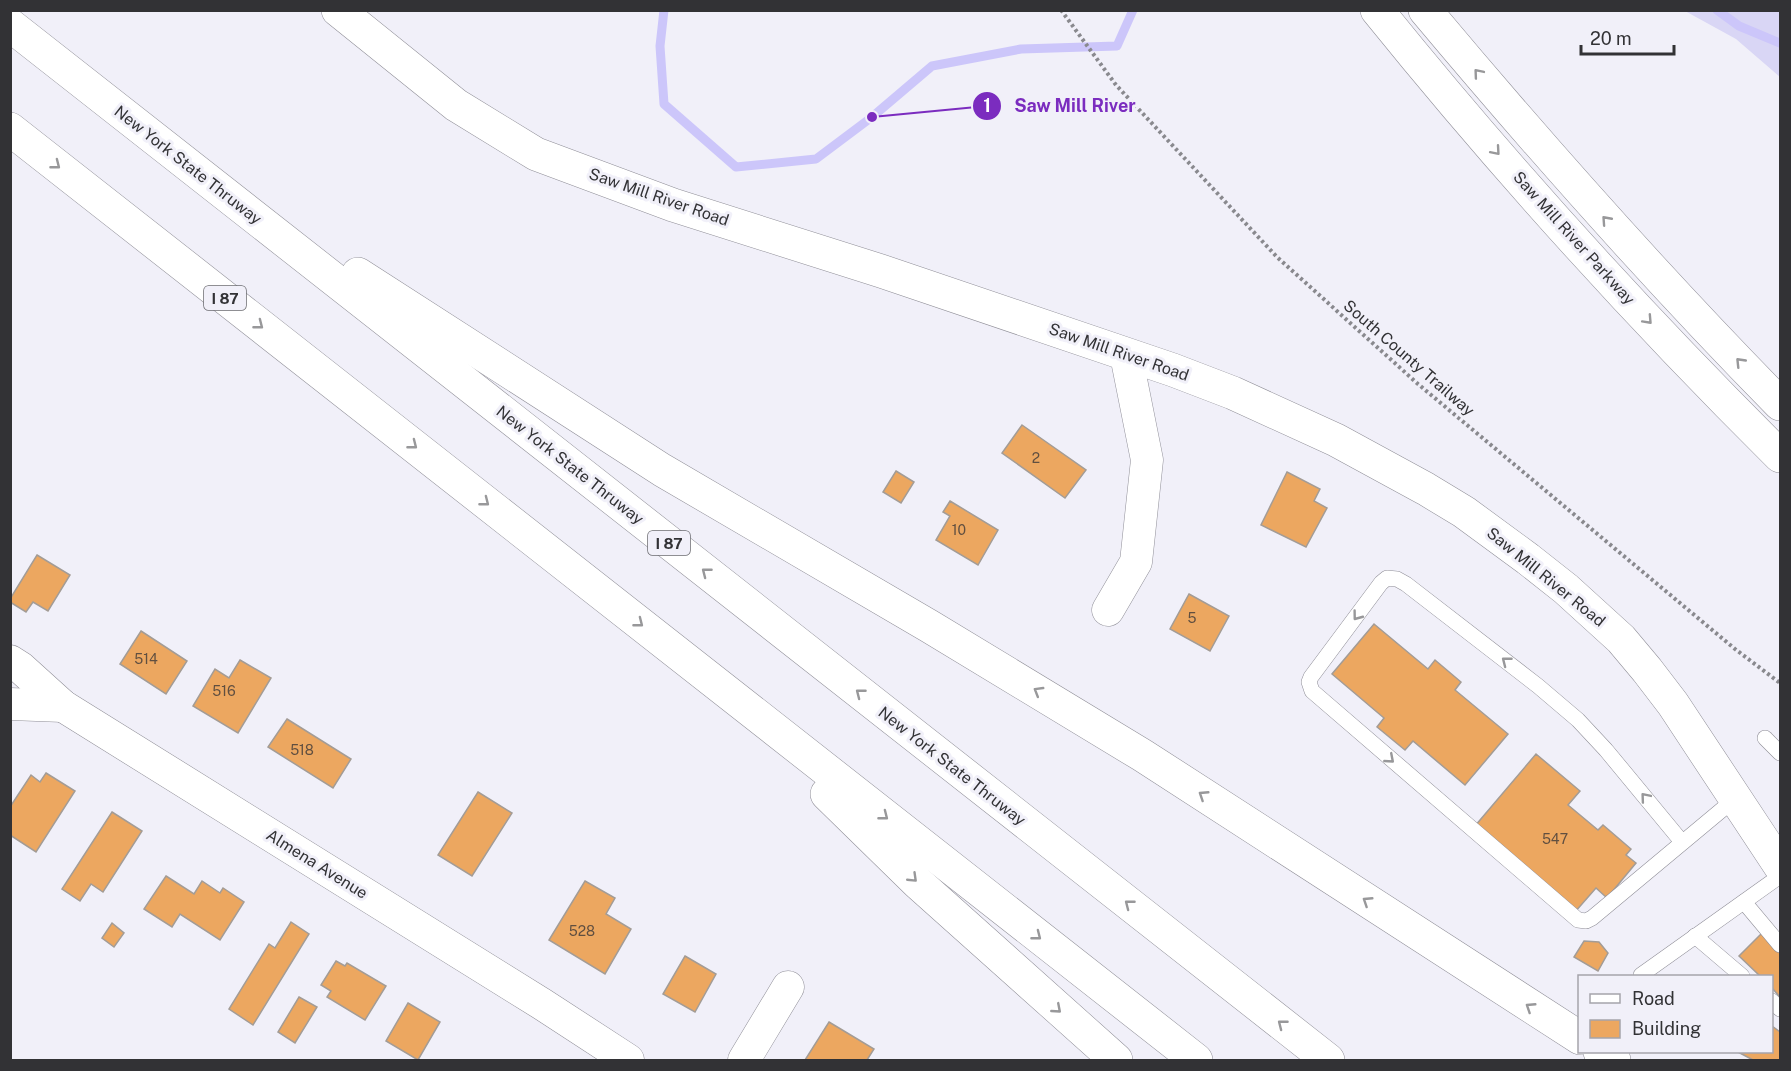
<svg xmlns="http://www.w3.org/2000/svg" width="1791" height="1071" font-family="'Public Sans',sans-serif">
<rect width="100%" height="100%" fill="#f1f0f9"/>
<path fill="#d9d6f5" d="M1685,11H1780V77L1736,39Z"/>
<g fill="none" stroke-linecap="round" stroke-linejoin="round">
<g stroke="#ccc6fa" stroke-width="9">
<path d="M664,10L660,46L664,104L736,167L816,159L872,117L932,66L1021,49L1117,46L1133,10"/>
<path d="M1717,10L1739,26L1780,43"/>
</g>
</g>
<g fill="#eca760" stroke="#a39c96" stroke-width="1.5">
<path d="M1022,425L1086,470L1065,498L1002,453Z"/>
<path d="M896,471L914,482L901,503L883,492Z"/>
<path d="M1287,472L1320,489L1314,501L1327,508L1306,547L1261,525Z"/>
<path d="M950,501L998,530L978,565L936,540L950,516L943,512Z"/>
<path d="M37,555L70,575L48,611L33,602L26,612L10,602V599Z"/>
<path d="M1189,594L1229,616L1210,651L1170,629Z"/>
<path d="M1374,624L1428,669L1435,660L1461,682L1455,690L1508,734L1465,785L1413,741L1405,750L1377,727L1384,718L1332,674Z"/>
<path d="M141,631L187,661L166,694L120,664Z"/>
<path d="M240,660L271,678L238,733L193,706L215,669L229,678Z"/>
<path d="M287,719L351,759L333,788L268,747Z"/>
<path d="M1536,754L1580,791L1568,805L1598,830L1603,825L1631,849L1626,855L1636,863L1607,898L1596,888L1575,912L1475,826Z"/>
<path d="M46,773L75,791L36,852L10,835V807L31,775L40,782Z"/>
<path d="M478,792L512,813L472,876L438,855Z"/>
<path d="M112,812L142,831L103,892L91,884L80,901L62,889Z"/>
<path d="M166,876L194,894L202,881L220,893L223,888L244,902L220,940L180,914L172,927L144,909Z"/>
<path d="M585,881L615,898L606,914L631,929L605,974L549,940Z"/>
<path d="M291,922L309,934L253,1025L229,1009L269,944L275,948Z"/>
<path d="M112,923L124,933L114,947L102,938Z"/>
<path d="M1764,931L1780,948V997L1772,988V976H1760L1739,956Z"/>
<path d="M1584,941L1599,942L1608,953L1598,971L1574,957Z"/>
<path d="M685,956L716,974L695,1012L663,994Z"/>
<path d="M336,961L345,966L347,963L386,986L365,1020L327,997L331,991L321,985Z"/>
<path d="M299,997L317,1007L295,1043L278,1032Z"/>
<path d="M408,1003L440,1022L418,1060L386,1041Z"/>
<path d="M829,1022L874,1049L867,1060H805Z"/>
<path d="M1772,1026L1780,1032V1060H1753L1738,1052H1772Z"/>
</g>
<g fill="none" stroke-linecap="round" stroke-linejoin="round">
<defs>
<g id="service">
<path d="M1765,738L1780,753"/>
<path d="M1682,842L1606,750L1578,720L1538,686L1406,584L1397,579L1387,578L1381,583L1311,677L1309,682L1312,691L1578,920L1586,921L1592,918L1736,798"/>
<path d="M1744,902L1780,945"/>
<path d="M1695,936L1742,976"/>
<path d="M1641,975L1780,876"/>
<path d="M1772,1001L1780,1009"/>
</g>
<g id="minor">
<path d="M1108,610L1136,562L1147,460L1126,355"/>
<path d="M10,661L21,668L63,706L542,1004L628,1060"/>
<path d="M10,704L63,706"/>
<path d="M744,1060L788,987"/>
</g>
<path id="secondary" d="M338,10L456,105L536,154L673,205L881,271L1173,370L1233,393L1336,440L1426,489L1464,512L1528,559L1566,589L1621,639L1647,670L1673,704L1780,866"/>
<g id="trunk">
<path d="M1377,10C1503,166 1638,315 1780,456"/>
<path d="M1425,10C1539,146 1656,278 1780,404"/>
</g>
<g id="motorway">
<path d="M10,25L1328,1060"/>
<path d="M10,129L1196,1060"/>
<path d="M358,274L662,470L929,626L1142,755L1580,1038"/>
<path d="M827,794L918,883L1116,1060"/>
<path d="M1600,1052L1614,1060"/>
</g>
</defs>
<use href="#service" stroke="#908f98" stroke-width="16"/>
<use href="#minor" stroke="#908f98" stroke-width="33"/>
<use href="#secondary" stroke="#908f98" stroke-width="34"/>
<use href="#trunk" stroke="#908f98" stroke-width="34"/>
<use href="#motorway" stroke="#908f98" stroke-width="34"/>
<path stroke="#89898e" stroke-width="4" stroke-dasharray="3 3" stroke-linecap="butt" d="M1061,10L1116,85L1277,257L1418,384L1735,649L1780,683"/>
<use href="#service" stroke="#fff" stroke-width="15"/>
<use href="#minor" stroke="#fff" stroke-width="32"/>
<use href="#secondary" stroke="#fff" stroke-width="33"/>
<use href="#trunk" stroke="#fff" stroke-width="33"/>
<use href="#motorway" stroke="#fff" stroke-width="33"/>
</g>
<defs><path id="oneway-chevron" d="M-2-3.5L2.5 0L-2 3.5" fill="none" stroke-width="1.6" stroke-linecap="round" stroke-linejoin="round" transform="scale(1.5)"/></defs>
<g stroke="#98989a">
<use href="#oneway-chevron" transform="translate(1478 73) rotate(-130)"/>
<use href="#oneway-chevron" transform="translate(1496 151) rotate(49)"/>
<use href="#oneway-chevron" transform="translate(56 165) rotate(38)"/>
<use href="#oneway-chevron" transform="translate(1606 220) rotate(-132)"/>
<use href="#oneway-chevron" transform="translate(1648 320) rotate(47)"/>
<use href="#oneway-chevron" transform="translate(259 325) rotate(38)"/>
<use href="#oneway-chevron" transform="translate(1740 362) rotate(-134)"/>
<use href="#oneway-chevron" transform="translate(413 445) rotate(38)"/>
<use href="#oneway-chevron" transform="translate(485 502) rotate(38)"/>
<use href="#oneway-chevron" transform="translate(706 572) rotate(-142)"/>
<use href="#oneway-chevron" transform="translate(1357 616) rotate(127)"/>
<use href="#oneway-chevron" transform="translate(639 623) rotate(38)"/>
<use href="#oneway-chevron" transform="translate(1506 661) rotate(-142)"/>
<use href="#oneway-chevron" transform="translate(1038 691) rotate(-149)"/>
<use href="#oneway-chevron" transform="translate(860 693) rotate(-142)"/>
<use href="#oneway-chevron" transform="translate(1390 759) rotate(41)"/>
<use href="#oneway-chevron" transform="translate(1203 795) rotate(-147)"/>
<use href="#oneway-chevron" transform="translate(1645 797) rotate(-130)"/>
<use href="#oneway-chevron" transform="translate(884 816) rotate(38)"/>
<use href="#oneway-chevron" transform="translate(913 878) rotate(44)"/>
<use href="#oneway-chevron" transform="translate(1367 901) rotate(-147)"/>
<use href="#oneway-chevron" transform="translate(1129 904) rotate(-142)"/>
<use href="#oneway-chevron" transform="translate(1037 936) rotate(38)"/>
<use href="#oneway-chevron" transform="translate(1530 1007) rotate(-147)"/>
<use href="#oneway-chevron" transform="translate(1057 1009) rotate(41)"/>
<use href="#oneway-chevron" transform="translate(1282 1024) rotate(-142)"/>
</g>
<g text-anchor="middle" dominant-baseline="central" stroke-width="6" stroke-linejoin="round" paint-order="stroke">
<g font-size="14" fill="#604f40">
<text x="1036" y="458">2</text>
<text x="959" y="530">10</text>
<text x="1192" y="618">5</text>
<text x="146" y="659">514</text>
<text x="224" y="691">516</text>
<text x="302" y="750">518</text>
<text x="1555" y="839">547</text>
<text x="582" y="931">528</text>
</g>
<g fill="#f1f0f9" stroke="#6b6b70" stroke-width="1.5">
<rect x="204" y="286" width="42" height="24" rx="4.5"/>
<rect x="648" y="531" width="42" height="24" rx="4.5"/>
</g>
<g font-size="15" font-weight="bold" fill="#323235">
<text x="225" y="298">I 87</text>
<text x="669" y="543">I 87</text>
</g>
<g font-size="16" fill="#323235" stroke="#f1f0f9">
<text transform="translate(188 165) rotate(38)">New York State Thruway</text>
<text transform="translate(659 197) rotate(19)">Saw Mill River Road</text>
<text transform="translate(1574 238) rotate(48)">Saw Mill River Parkway</text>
<text transform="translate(1119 352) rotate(19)">Saw Mill River Road</text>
<text transform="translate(1409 358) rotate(41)">South County Trailway</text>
<text transform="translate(570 465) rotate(38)">New York State Thruway</text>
<text transform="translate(1546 577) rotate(39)">Saw Mill River Road</text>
<text transform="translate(952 766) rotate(38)">New York State Thruway</text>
<text transform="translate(317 864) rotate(32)">Almena Avenue</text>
</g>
</g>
<path fill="none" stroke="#7b2cbf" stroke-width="2" d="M872 117L987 106"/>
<g fill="#7b2cbf" stroke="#f1f0f9" stroke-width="2">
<circle cx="872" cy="117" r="6"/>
<circle cx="987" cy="106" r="15"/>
</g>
<g font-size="18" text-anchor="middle" font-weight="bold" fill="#fff">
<text x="987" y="112">1</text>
</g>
<g font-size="18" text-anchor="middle" font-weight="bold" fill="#7b2cbf" stroke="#f1f0f9" stroke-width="6" stroke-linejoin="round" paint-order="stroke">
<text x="1075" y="112">Saw Mill River</text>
</g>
<rect width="1791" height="1071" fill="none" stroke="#323235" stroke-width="24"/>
<rect x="1578" y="975" width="195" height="78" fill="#f1f0f9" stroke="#a5a4ab" stroke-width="1.5"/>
<rect x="1590" y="994" width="30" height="9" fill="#ffffff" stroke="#a5a4ab" stroke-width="1.5"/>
<text x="1632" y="1005" font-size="18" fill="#323235">Road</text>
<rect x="1590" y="1020" width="30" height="18" fill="#eca760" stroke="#a5a4ab" stroke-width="1.5"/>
<text x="1632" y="1035" font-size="18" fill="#323235">Building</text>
<path d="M1581 45v9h93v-9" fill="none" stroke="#323235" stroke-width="3"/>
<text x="1590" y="45" font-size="18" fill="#323235" stroke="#f1f0f9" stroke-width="4.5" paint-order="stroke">20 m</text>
</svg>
